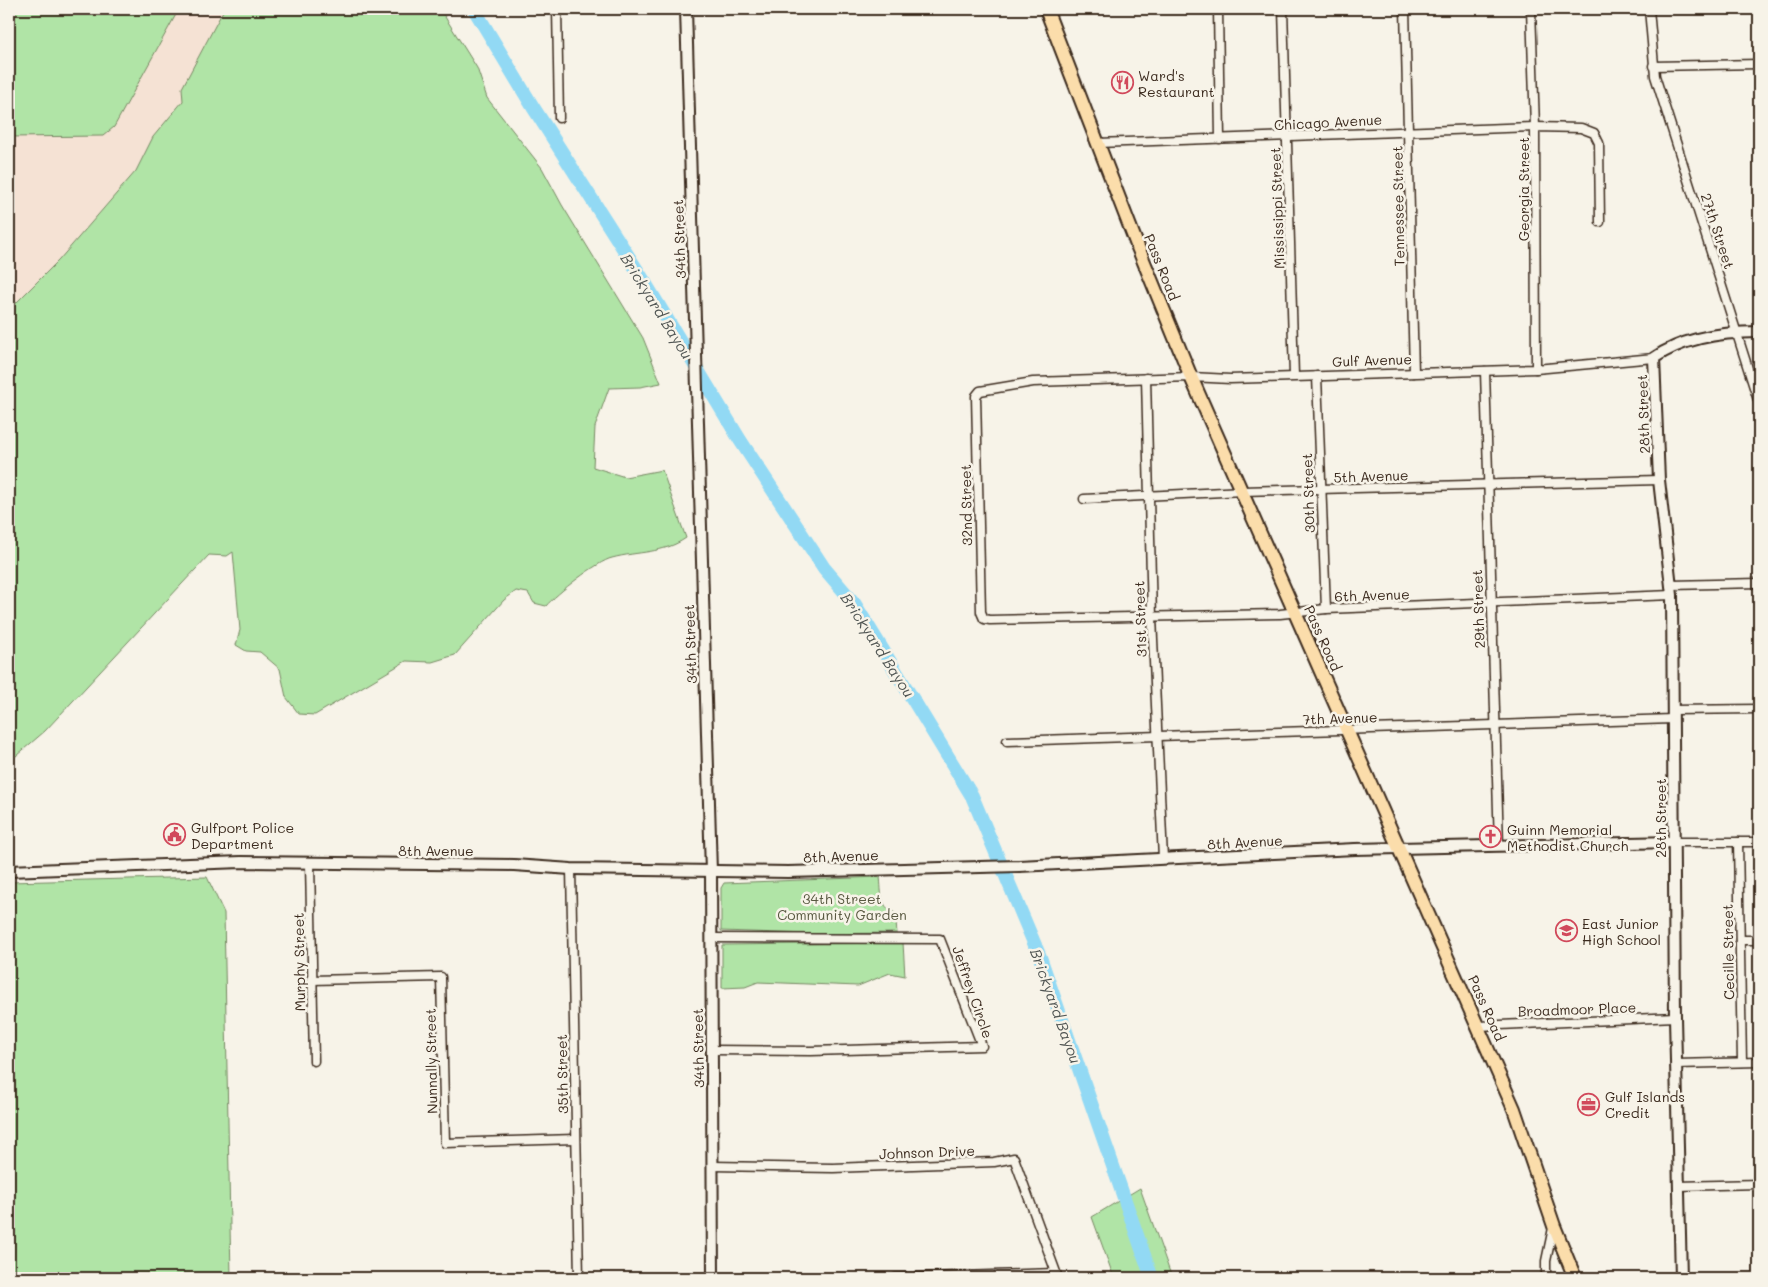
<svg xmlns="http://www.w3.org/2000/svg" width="1768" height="1287" font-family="Mali,sans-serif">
<rect width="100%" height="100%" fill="#f7f3e8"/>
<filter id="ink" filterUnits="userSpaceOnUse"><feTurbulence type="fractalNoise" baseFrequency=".02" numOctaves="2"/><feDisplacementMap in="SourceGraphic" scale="10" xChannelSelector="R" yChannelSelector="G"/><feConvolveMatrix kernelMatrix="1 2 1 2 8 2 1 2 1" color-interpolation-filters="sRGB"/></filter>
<g filter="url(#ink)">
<path fill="#f5e2d4" d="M9,9H256L9,669Z"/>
<g fill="#b0e4a6" stroke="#768762">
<path d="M9,9H179L114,127L103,136L9,137Z"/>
<path d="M224,9H440L477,68L487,98L542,168L562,205L643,338L661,383L640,387L609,388L595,427L593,467L625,477L662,470L686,538C663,554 638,551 612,558C598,561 556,594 546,606L534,603L528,593L516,591L504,600L455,655L432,662L406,661L315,715L299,714L286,697L280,669L260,652L246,651L236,645L240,630L233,552L227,556L209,555L45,731L9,762V310L59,260L136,171L153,137L183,101L182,88Z"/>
<path d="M207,877L224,913L231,1278H9V882Z"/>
<path d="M880,877C882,893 879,906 895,913L897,933L811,934L721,931V888L724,883Z"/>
<path d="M903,943L905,976L890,973L858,986L758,982L745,987L722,988V945Z"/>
<path d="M1140,1188L1172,1278H1114L1092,1217Z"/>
</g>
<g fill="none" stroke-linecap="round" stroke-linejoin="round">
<path stroke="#92d9f4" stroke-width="14" d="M474,9L533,107L644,281L740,440L824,568L854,603L972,796L1040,957L1152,1278"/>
<defs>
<g id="minor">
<path d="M557,9L559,118"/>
<path d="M1218,9L1220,139"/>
<path d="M1283,9L1294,376"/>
<path d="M1405,9L1414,373"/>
<path d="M1531,9L1535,127L1536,369"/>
<path d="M1649,9L1655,76L1759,403"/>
<path d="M1653,66L1759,64"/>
<path d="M1098,143L1535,127L1581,128L1594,133L1599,143L1600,222"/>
<path d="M1654,358L1536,369L1230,379L1191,377L1033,382L980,391L976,396L981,612L984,619L990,620L1280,614L1326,609L1672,595"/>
<path d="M1485,371L1499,846"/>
<path d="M1317,376L1326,609"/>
<path d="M1146,378L1152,617L1163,859"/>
<path d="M1084,499L1243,491L1659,480"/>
<path d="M1671,585L1759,583"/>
<path d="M1673,710L1759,709"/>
<path d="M1007,741L1673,719"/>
<path d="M1673,842H1759"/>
<path d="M1738,842L1742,1062"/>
<path d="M310,863L314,1061"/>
<path d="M571,869L579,1278"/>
<path d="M711,938L940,939L982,1046L811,1051L712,1050"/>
<path d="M1740,940H1759"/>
<path d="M312,980L441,977L445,1143L575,1139"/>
<path d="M1479,1026L1675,1017"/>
<path d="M1676,1064L1759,1062"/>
<path d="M713,1166L833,1168L994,1162L1014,1158L1058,1278"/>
<path d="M1678,1186L1759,1184"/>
<path d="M713,1278H732"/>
<path d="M895,1278L1056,1273"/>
<path d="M1546,1278V1261L1553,1228"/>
</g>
<g id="tertiary">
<path d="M686,9L711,872L713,1278"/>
<path d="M9,871L241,862L514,865L571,869L788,872L1019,866L1355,849L1673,842"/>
<path d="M1681,1278L1675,1017L1672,595L1659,480L1654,358C1684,337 1723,332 1759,332"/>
</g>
<path id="primary" d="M1046,9L1137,245L1191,377L1514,1109L1554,1226L1575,1278"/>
</defs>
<use href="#minor" stroke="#3b2a1e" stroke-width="11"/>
<use href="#tertiary" stroke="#3b2a1e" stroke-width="14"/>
<use href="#primary" stroke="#3b2a1e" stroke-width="16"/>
<use href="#minor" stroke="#f7f3e8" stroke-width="8"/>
<use href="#tertiary" stroke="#f7f3e8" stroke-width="10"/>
<use href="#primary" stroke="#fbddab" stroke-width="12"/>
</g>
</g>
<defs>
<symbol id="restaurant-ring" viewBox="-11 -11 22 22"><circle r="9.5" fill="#f7f3e8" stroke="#d1495b" stroke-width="1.5"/><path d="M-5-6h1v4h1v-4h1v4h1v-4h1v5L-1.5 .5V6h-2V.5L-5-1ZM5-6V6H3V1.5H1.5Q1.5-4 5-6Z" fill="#d1495b"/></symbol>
<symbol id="civic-ring" viewBox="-11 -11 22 22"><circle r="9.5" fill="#f7f3e8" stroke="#d1495b" stroke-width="1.5"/><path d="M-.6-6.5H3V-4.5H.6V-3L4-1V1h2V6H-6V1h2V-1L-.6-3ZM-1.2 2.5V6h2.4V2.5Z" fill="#d1495b"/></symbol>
<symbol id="church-ring" viewBox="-11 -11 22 22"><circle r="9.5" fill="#f7f3e8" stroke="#d1495b" stroke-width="1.5"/><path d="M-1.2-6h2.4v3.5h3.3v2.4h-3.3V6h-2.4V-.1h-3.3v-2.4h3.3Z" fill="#d1495b"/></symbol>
<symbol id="school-ring" viewBox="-11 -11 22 22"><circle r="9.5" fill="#f7f3e8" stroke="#d1495b" stroke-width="1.5"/><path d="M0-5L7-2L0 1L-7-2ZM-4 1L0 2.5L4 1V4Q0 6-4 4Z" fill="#d1495b"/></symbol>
<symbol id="office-ring" viewBox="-11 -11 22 22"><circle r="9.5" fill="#f7f3e8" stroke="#d1495b" stroke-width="1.5"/><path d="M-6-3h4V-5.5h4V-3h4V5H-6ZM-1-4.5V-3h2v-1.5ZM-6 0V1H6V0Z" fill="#d1495b"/></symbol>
</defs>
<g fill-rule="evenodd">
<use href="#restaurant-ring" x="1110" y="70" width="25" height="25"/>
<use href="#civic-ring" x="162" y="822" width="25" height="25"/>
<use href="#church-ring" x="1478" y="824" width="25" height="25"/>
<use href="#school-ring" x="1554" y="918" width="25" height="25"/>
<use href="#office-ring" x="1576" y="1092" width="25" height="25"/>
</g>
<g text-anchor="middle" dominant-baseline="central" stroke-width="5" stroke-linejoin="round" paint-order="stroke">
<g font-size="14" fill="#3b2a1e" stroke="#f7f3e8" text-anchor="start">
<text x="1138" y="75">Ward's<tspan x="1138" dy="16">Restaurant</tspan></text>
<text x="191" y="827">Gulfport Police<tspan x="191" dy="16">Department</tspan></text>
<text x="1507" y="829">Guinn Memorial<tspan x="1507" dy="16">Methodist Church</tspan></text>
<text x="1582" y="923">East Junior<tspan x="1582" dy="16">High School</tspan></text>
<text x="1605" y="1096">Gulf Islands<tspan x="1605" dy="16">Credit</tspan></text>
</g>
<g font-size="14" fill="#3b2a1e" stroke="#f7f3e8">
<text transform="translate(1328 122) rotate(-3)">Chicago Avenue</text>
<text transform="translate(1523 189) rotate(-90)">Georgia Street</text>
<text transform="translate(1398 206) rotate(-91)">Tennessee Street</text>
<text transform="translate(1277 208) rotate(-92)">Mississippi Street</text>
<text transform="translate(1718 231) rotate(72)">27th Street</text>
<text transform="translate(679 239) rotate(-92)">34th Street</text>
<text transform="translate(1162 267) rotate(68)">Pass Road</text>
<text transform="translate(1372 360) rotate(-2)">Gulf Avenue</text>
<text transform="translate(1643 414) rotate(-92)">28th Street</text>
<text transform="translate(1371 476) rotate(-2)">5th Avenue</text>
<text transform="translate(1308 493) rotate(-92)">30th Street</text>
<text transform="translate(966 505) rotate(-91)">32nd Street</text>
<text transform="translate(1372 595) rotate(-2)">6th Avenue</text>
<text transform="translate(1478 609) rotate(-92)">29th Street</text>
<text transform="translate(1140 619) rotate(-92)">31st Street</text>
<text transform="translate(1323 638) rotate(66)">Pass Road</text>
<text transform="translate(690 644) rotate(-92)">34th Street</text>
<text transform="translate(1340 718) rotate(-2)">7th Avenue</text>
<text transform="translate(1660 818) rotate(-90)">28th Street</text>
<text transform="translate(1245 842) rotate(-3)">8th Avenue</text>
<text x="436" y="850">8th Avenue</text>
<text transform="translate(841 856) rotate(-2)">8th Avenue</text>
<text transform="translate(1728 952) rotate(-91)">Cecille Street</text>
<text transform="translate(299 962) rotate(-91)">Murphy Street</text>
<text transform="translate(973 992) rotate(71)">Jeffrey Circle</text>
<text transform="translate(1487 1008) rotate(66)">Pass Road</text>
<text transform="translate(1577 1009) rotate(-2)">Broadmoor Place</text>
<text transform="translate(698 1048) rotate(-91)">34th Street</text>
<text transform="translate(431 1061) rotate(-91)">Nunnally Street</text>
<text transform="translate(562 1074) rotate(-91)">35th Street</text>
<text transform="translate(927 1152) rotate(-2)">Johnson Drive</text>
</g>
<g font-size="14" fill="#585840" stroke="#f7f3e8">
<text x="842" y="898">34th Street<tspan x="842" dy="16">Community Garden</tspan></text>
</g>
<g font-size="15" font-style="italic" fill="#515654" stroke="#f7f3e8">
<text transform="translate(657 306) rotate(58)">Brickyard Bayou</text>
<text transform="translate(878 645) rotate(57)">Brickyard Bayou</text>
<text transform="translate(1056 1006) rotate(70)">Brickyard Bayou</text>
</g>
</g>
<rect width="1768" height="1287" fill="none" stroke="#f7f3e8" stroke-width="30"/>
<rect x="15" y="15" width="1738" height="1257" fill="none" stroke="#3b2a1e" stroke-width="2" filter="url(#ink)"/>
</svg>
